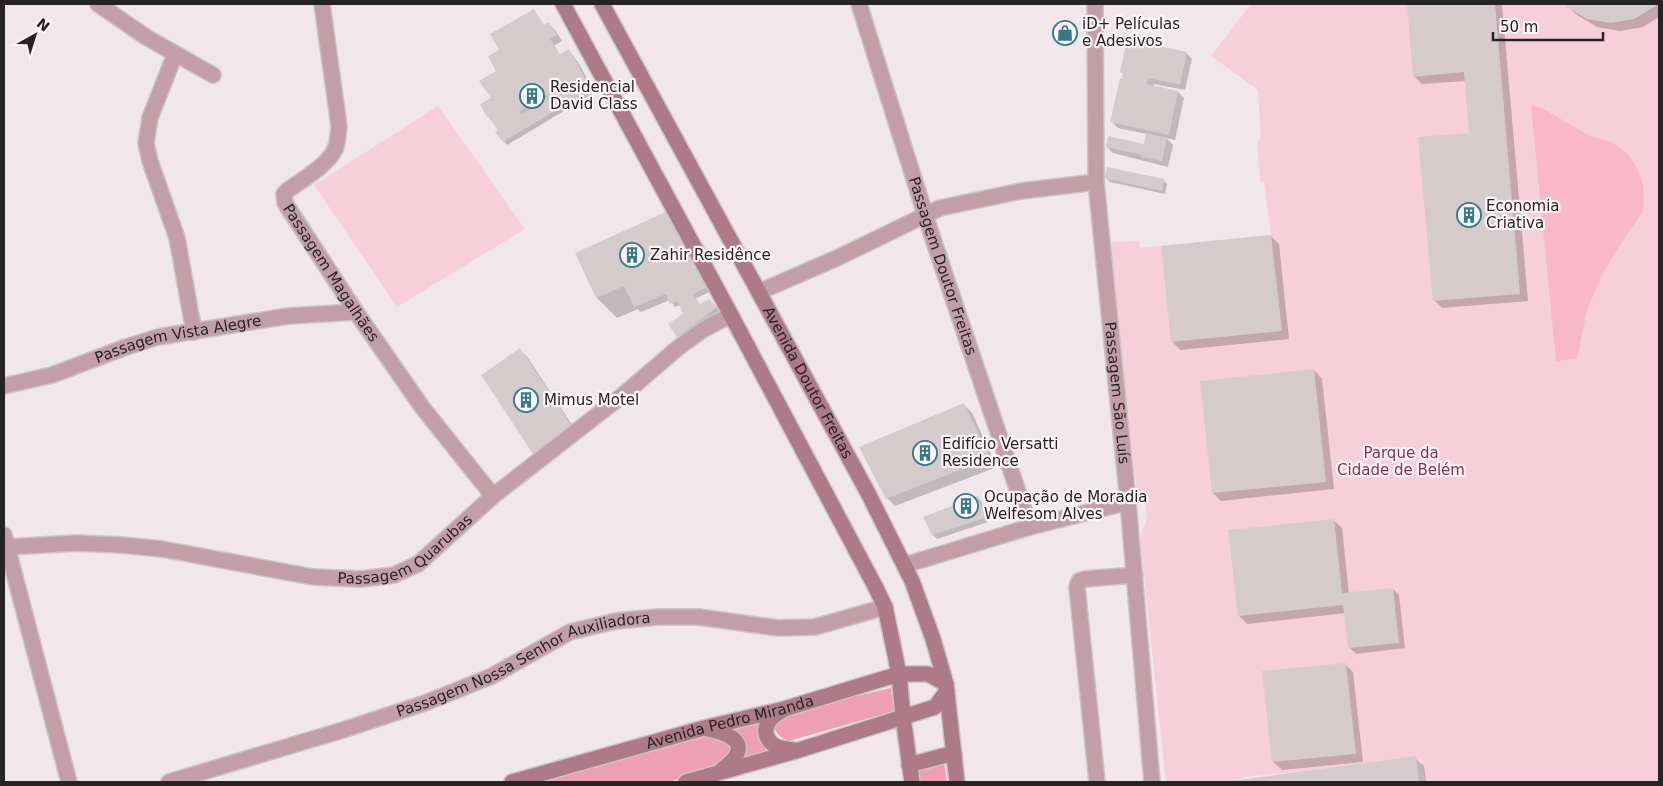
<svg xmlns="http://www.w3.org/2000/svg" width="1663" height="786" font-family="'DejaVu Sans',sans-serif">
<rect width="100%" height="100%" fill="#f1e6e9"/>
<g fill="#f7cfda">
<path d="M1251,4H1659V782H1425L1422,759L1245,777C1227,786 1187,782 1166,782L1140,538L1147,518L1145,501H1138L1109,242L1139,241L1140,248L1271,235L1264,182L1260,181L1257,143L1261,137L1258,90L1211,56Z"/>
<path d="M438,106L525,229L397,307L314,185Z"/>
</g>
<g fill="#ed9fb6">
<path d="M891,688L894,711L789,741C781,738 777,735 774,727L777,719L790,711Z"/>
<path d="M770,715L778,751L735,763L727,729Z"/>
<path d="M708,734L722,736L733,749L728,757L712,771L667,782H539Z"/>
<path d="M944,762L947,782H916L914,768Z"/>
</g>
<path fill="#f8b8ca" d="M1531,106L1540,107L1590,136L1612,142L1627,153L1637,168L1643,184L1644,202L1643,211L1616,251L1602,275L1587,310L1577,359L1556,361Z"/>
<g fill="#0003">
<path d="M1408,4H1502L1528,301L1442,308L1434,300L1470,134L1466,81L1422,84L1414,76Z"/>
<path d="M1565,4H1659V17L1643,27L1620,31L1597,27L1577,15Z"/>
<path d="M534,11L545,26L549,24L555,30L562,41L554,46L560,56L568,51L572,54L581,67L594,93L507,145L504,141L500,130L488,116L482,105L493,98L501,50Z"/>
<path d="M1186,53L1192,59L1185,90L1154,84V87L1178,92L1184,98L1175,140L1166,138L1173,145L1168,167L1113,153L1107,147L1145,145L1147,134L1118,128L1112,122L1124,74L1121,72Z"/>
<path d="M1106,178L1164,181L1167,184L1165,194L1110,182Z"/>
<path d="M667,212L709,292L695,299L700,306L713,304L720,312L682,340L678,336L685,315L681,305L675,307L670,300L641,312L638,309L617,318L597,298L576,254Z"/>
<path d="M1271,236L1279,244L1289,339L1180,350L1172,341Z"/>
<path d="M520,350L528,358L578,434L542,461L534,453Z"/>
<path d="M1314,370L1322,379L1334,489L1221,501L1213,493Z"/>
<path d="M964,405L972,413L997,467L895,506L887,498Z"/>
<path d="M978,497L981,501L988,522L937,539L933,535L925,517Z"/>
<path d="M1333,520L1342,528L1349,594L1393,589L1399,595L1405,648L1356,654L1350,648L1346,613L1247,624L1239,616Z"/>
<path d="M1345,664L1353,672L1363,762L1282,770L1273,762Z"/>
<path d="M1415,758L1424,766L1426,782H1232Z"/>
</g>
<g fill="#d5cbcd" fill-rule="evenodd">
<path d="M1407,4H1495L1520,294L1433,301L1418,137L1469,133L1464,72L1413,77Z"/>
<path d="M1564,4H1657L1654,7L1634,19L1611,23L1587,19L1567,7Z"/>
<path d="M534,9L544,25L549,22L557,35L550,39L560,54L569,49L591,89L503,142L495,132L498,130L488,116L487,117L480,104L491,98L479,81L496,71L488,56L499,50L490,34ZM559,85L561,88L552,94L549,91ZM548,94L549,96L533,107L530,104ZM528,106L530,109L521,115L519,111Z"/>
<path d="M1127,39L1187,52L1180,85L1148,78L1147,84L1178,91L1169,135L1110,122L1120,78L1122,79L1123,73L1120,72Z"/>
<path d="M1146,133L1167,138L1162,161L1141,157L1142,155L1106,147L1108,136L1144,144Z"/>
<path d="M1107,167L1164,179L1162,191L1104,178Z"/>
<path d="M668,211L706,288L693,294L700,304L709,299L717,307L677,337L668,324L683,314L678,301L670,304L666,294L634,307L624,286L596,298L575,253Z"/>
<path d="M1271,235L1282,331L1171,342L1161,246Z"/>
<path d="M520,348L571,425L533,454L481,375Z"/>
<path d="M1314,369L1326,482L1212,493L1200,381Z"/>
<path d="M964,403L990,458L886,499L859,447Z"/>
<path d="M978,496L985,518L932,535L923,517Z"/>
<path d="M1334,519L1342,593L1393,588L1399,643L1348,648L1343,605L1238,616L1228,530Z"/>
<path d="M1346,663L1356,754L1272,762L1262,671Z"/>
<path d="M1416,756L1419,782H1232L1231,781Z"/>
</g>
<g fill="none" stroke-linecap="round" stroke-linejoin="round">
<defs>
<g id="minor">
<path d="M98,4L146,37L213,75"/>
<path id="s1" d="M322,4L339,126C338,134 338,142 335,149C328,165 302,180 288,190L284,194L285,203L356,312L422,407L493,496"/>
<path id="s2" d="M859,4L931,233L1030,527"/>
<path id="s3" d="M1095,4L1096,182L1128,502L1152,782"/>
<path d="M175,54L150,118L146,143L150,161L177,238L194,332"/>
<path d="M759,292L837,258L940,208L1021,191L1096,182"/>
<path id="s4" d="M4,386L52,375L126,347L158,337L288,316L356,312"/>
<path d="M4,535L69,782"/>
<path id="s5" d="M8,547L77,543L121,545L162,549L313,577L361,579L394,575L418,564L493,496L623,395L679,347L704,329L731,315"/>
<path d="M905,565L1030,527L1128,502"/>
<path id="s6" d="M169,782L343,730L425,703L492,676L570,632L616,621L658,617H699L778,628L815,627L885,607"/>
<path d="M1097,782L1077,587L1079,581L1085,579L1135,575"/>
</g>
<g id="secondary">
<path d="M563,4L731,315L876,588L885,607L899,674L903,717L912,782"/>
<path id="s7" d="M602,4L868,493L912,581L933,639L946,684L957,782"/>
<path d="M783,710C779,713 773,716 770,720C762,730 766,742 778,747C783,749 789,749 794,750"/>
<path d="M707,729C722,732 750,739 733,760C730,764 724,767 721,771"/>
<path d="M909,765L954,753"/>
<path id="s8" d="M512,782L704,728L784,709L899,674H928L946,684"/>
<path d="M686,782L796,751L935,707L947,691"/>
</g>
</defs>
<use href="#minor" stroke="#cdc3c6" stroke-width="18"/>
<use href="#secondary" stroke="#cdc3c6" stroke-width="18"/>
<use href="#minor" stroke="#c29fa8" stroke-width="15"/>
<use href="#secondary" stroke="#ac7a88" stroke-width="15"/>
</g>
<defs>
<symbol id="shop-ring" viewBox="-11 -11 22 22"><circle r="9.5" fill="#fef3f6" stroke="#367c88" stroke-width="1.5"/><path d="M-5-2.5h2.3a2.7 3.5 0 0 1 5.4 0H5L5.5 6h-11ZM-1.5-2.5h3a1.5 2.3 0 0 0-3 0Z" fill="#367c88"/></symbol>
<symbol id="building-ring" viewBox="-11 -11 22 22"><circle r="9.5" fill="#fef3f6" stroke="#367c88" stroke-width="1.5"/><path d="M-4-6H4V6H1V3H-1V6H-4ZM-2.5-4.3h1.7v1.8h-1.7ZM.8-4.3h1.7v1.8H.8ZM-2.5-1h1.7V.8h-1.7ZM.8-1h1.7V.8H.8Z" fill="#367c88"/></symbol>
</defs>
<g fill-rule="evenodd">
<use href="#shop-ring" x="1051" y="19" width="28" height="28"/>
<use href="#building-ring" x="518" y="82" width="28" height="28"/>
<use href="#building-ring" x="1455" y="201" width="28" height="28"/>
<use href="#building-ring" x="618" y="241" width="28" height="28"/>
<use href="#building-ring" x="512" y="386" width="28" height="28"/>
<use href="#building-ring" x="911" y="439" width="28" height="28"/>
<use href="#building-ring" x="952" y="492" width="28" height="28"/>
</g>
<g text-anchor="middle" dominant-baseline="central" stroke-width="4.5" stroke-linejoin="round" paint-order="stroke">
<g font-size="15" fill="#272324" stroke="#fef3f6" text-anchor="start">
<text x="1082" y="24">iD+ Películas<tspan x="1082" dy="17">e Adesivos</tspan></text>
<text x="550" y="87">Residencial<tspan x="550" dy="17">David Class</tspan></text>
<text x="1486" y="206">Economia<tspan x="1486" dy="17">Criativa</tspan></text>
<text x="650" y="255">Zahir Residênce</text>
<text x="544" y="400">Mimus Motel</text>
<text x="942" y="444">Edifício Versatti<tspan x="942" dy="17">Residence</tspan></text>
<text x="984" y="497">Ocupação de Moradia<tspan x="984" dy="17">Welfesom Alves</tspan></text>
</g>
<g font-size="15" fill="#272324" stroke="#fef3f6">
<text stroke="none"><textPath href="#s2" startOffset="275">Passagem Doutor Freitas</textPath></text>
<text stroke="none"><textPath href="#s1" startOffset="308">Passagem Magalhães</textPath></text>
<text stroke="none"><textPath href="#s4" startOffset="181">Passagem Vista Alegre</textPath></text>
<text stroke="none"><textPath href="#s7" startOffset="431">Avenida Doutor Freitas</textPath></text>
<text stroke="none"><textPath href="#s3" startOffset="390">Passagem São Luís</textPath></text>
<text stroke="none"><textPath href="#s5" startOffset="409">Passagem Quarubas</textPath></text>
<text stroke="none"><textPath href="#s6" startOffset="375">Passagem Nossa Senhor Auxiliadora</textPath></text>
<text stroke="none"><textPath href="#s8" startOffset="226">Avenida Pedro Miranda</textPath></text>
</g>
<g font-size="15" fill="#8a3052" stroke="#fef3f6">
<text x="1401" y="453">Parque da<tspan x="1401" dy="17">Cidade de Belém</tspan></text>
</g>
</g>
<rect width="1663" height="786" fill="none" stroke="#272324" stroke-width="10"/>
<g transform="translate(35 35) rotate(39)" stroke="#fef3f6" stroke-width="4" paint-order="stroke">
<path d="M0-4L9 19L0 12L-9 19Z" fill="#272324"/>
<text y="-8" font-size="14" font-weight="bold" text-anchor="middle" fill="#272324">N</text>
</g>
<path d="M1493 32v8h110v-8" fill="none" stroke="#272324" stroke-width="2.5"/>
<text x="1500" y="32" font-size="15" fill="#272324" stroke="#fef3f6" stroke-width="4" paint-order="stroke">50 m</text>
</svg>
